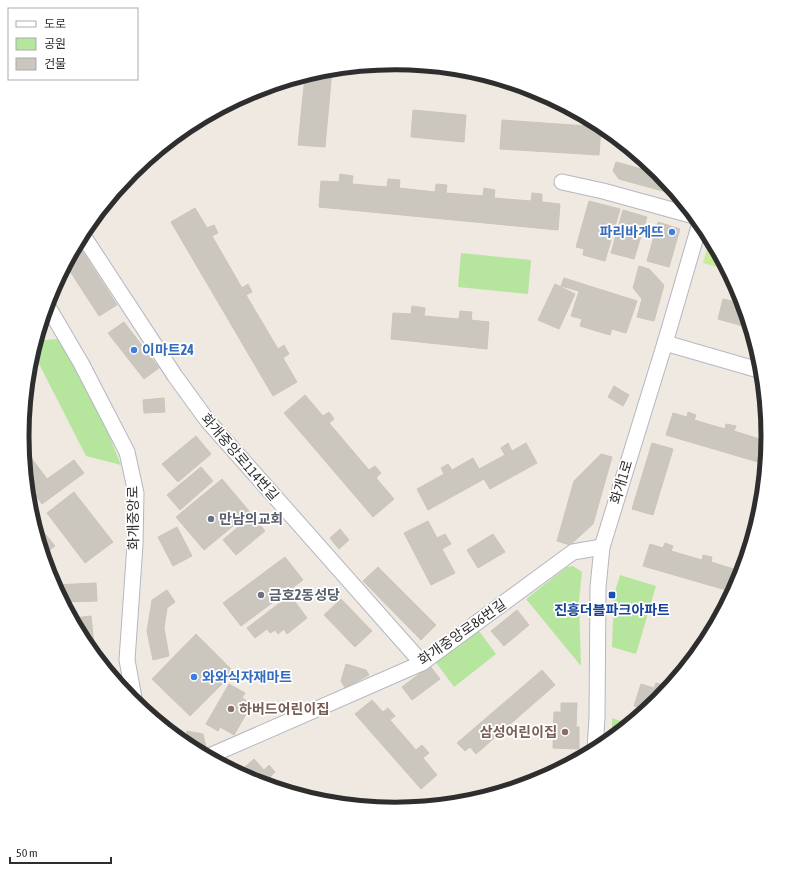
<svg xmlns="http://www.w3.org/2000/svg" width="790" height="873" font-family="'Asap Condensed','Noto Sans KR',sans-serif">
<rect width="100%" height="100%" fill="#efe9e1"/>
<g fill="#b6e59e">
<path d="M461,253L531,260L528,294L458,287Z"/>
<path d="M58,339L96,403L121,465L86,456L33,352L36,341Z"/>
<path d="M573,566L582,572L579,601L581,666L526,599L567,567Z"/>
<path d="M620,575L656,586L636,654L612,647L614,595Z"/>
<path d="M479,631L496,654L454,687L435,661Z"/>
<path d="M612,718L630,724L612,739Z"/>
</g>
<path fill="#c9ec9a" d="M710,238L727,270L703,263Z"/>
<g fill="#cbc7bf" stroke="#cbc5ba">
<path d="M332,70L325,147L298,145L305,76L322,71Z"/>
<path d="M550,99L564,106L550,105Z"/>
<path d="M413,110L466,115L464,142L411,137Z"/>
<path d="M502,120L601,127L599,155L500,149Z"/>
<path d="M616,162L660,174L677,195L619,179L613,171Z"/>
<path d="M340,174L353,176L352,184L387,187L388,179L400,180L399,188L435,192L436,184L447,185L446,193L483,196L484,188L495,190L494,198L531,201L532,193L542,194V202L560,204L558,230L319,207L321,181L339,182Z"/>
<path d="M589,201L620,209L605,261L583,255L584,249L576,247Z"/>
<path d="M195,208L207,228L214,225L218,233L212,236L242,288L248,284L252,292L246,295L278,349L284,345L289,354L283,358L297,382L273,396L171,222Z"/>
<path d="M623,210L647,217L634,259L611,253Z"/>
<path d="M658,222L680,229L669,267L647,261Z"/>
<path d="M79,246L117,305L99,316L66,265L75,248Z"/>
<path d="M639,266L649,269L664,285L654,321L637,317L642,299L633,288Z"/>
<path d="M564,278L637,301L626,333L612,329L610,335L580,326L582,319L571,316L579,291L561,286Z"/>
<path d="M555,284L575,294L559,329L538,320Z"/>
<path d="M723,299L739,303L740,299H741L750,328L718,319Z"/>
<path d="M412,306L425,308L424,316L459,319L460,311L472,312L471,320L489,322L487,349L391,339L393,313L411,314Z"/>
<path d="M124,322L159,368L144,379L108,333Z"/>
<path d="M614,386L629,395L623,406L608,397Z"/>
<path d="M305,395L323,416L329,412L334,419L329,423L369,470L375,466L381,473L376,478L394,499L373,517L284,413Z"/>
<path d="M164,398L165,412L144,413L143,400Z"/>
<path d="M688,412L696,415L694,420L725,429L726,424L736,426L734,431L763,440L764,435L768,436L765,464L666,435L673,413L687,417Z"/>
<path d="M196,436L211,454L178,482L162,464Z"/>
<path d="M508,443L512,451L526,443L537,463L490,489L484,479L428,510L417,489L444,474L441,468L448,464L452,470L473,458L479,469L505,455L501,448Z"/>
<path d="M652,443L673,449L653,515L632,509Z"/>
<path d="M23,447L47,479L74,460L84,473L42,504L27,483Z"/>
<path d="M601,454L612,457L593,524L570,545L557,541L574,481Z"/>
<path d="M201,467L213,481L180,510L167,495Z"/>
<path d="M222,479L250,512L204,550L176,517Z"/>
<path d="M74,492L113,542L85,563L47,513Z"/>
<path d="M252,515L265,531L236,555L223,540Z"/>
<path d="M32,518L55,546L43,555Z"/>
<path d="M428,521L437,538L445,534L451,544L442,549L455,573L431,585L404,533Z"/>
<path d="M177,527L192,556L173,566L158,537Z"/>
<path d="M340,529L349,540L339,549L330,538Z"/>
<path d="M493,534L505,552L478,568L467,550Z"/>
<path d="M665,543L673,546L671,551L702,560L703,555L712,557L711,562L740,571L741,566H743L740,579L733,592L643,566L650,544L663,548Z"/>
<path d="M285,557L303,580L241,626L223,603Z"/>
<path d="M378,567L436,625L421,640L363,581Z"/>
<path d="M96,583L97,601L63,602L53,585Z"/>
<path d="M167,590L175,602L167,608L164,628L169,656L153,660L147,631L152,600Z"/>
<path d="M290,595L307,618L287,634L284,629L278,634L275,630L270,633L267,629L255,638L247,628Z"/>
<path d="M341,599L372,631L355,647L324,615Z"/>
<path d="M517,610L529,625L504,646L491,631Z"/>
<path d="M91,616L95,656L85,644L74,624V618Z"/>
<path d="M196,634L234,672L190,716L152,679Z"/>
<path d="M346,664L366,670L369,675L345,688L341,681Z"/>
<path d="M430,666L440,679L412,700L402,687Z"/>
<path d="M542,670L555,685L476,754L470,747L465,751L457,743Z"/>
<path d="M656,683L664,685L662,690L666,691L659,700L647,710L634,706L641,684L654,688Z"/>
<path d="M229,684L245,693L242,698L252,704L234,735L220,727L218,731L206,724Z"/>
<path d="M372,700L383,712L388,708L395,716L390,720L416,750L422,745L429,753L423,758L437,775L421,789L355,714Z"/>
<path d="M561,703H577L576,727H579V749L553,748L554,712H561Z"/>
<path d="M187,731L203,734L206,747L194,750L185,745Z"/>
<path d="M254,759L264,770L269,765L275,772L270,777L281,790L252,781L238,773Z"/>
<path d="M456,798L460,803L448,804Z"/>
</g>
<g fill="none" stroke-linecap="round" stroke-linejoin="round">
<defs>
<g id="minor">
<path d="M562,182L603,191L694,216"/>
<path d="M82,234L175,376L207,420L422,663"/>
<path d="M47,305L81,363L127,452L136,493L135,545L127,660L135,703"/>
<path d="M665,343L762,371"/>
<path d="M595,750L597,717L598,587L602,547L665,343L700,223"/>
<path d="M207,757L422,663L573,552L602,547"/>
</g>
</defs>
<use href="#minor" stroke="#b4b7c1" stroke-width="17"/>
<use href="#minor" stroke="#fff" stroke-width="15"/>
</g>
<g fill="#3f7fe0" stroke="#fff" stroke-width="1.5">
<circle cx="672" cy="232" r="4"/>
<circle cx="134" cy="350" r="4"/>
<circle cx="194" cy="677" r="4"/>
</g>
<g fill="#6b7280" stroke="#fff" stroke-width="1.5">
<circle cx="211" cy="519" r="4"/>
<circle cx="261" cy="595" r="4"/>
</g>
<rect fill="#1a4fb4" stroke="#fff" stroke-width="1.5" x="608" y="591" width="8" height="8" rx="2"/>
<g fill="#8d6e63" stroke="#fff" stroke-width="1.5">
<circle cx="231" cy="709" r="4"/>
<circle cx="565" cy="732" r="4"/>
</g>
<g text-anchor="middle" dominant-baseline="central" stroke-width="3.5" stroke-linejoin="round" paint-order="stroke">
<g font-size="14" font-weight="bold" fill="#366cbe" stroke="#fff" text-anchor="start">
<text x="664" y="232" text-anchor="end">파리바게뜨</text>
<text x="142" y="350">이마트24</text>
<text x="202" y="677">와와식자재마트</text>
</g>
<g font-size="14" fill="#2e2e2e" stroke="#fff">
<text transform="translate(240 457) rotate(49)">화개중앙로114번길</text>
<text transform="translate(621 482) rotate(-73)">화개1로</text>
<text transform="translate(133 518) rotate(-91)">화개중앙로</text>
<text transform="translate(462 632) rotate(-35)">화개중앙로86번길</text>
</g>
<g font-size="14" font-weight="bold" fill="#5b616d" stroke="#fff" text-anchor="start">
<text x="219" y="519">만남의교회</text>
<text x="269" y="595">금호2동성당</text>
</g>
<g font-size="14" font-weight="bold" fill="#164399" stroke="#fff">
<text x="612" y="610">진흥더블파크아파트</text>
</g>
<g font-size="14" font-weight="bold" fill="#785e54" stroke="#fff" text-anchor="start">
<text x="239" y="709">하버드어린이집</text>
<text x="557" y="732" text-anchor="end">삼성어린이집</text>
</g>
</g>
<path d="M0 0H790V873H0ZM29 436a366 366 0 1 1 732 0a366 366 0 1 1-732 0Z" fill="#fff" fill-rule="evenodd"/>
<path fill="none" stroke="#2e2e2e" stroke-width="5" d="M29 436a366 366 0 1 1 732 0a366 366 0 1 1-732 0Z"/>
<rect x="8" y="8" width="130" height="72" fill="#ffffff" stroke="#ababab"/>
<rect x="16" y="21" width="20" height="6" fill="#ffffff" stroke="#ababab"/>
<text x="44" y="28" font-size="12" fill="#2e2e2e">도로</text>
<rect x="16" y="38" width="20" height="12" fill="#b6e59e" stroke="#ababab"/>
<text x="44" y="48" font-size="12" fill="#2e2e2e">공원</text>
<rect x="16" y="58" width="20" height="12" fill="#cbc7bf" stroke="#ababab"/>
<text x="44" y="68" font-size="12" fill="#2e2e2e">건물</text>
<path d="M10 857v6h101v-6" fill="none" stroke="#2e2e2e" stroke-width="2"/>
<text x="16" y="857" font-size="12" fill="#2e2e2e" stroke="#ffffff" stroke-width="3" paint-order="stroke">50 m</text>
</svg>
